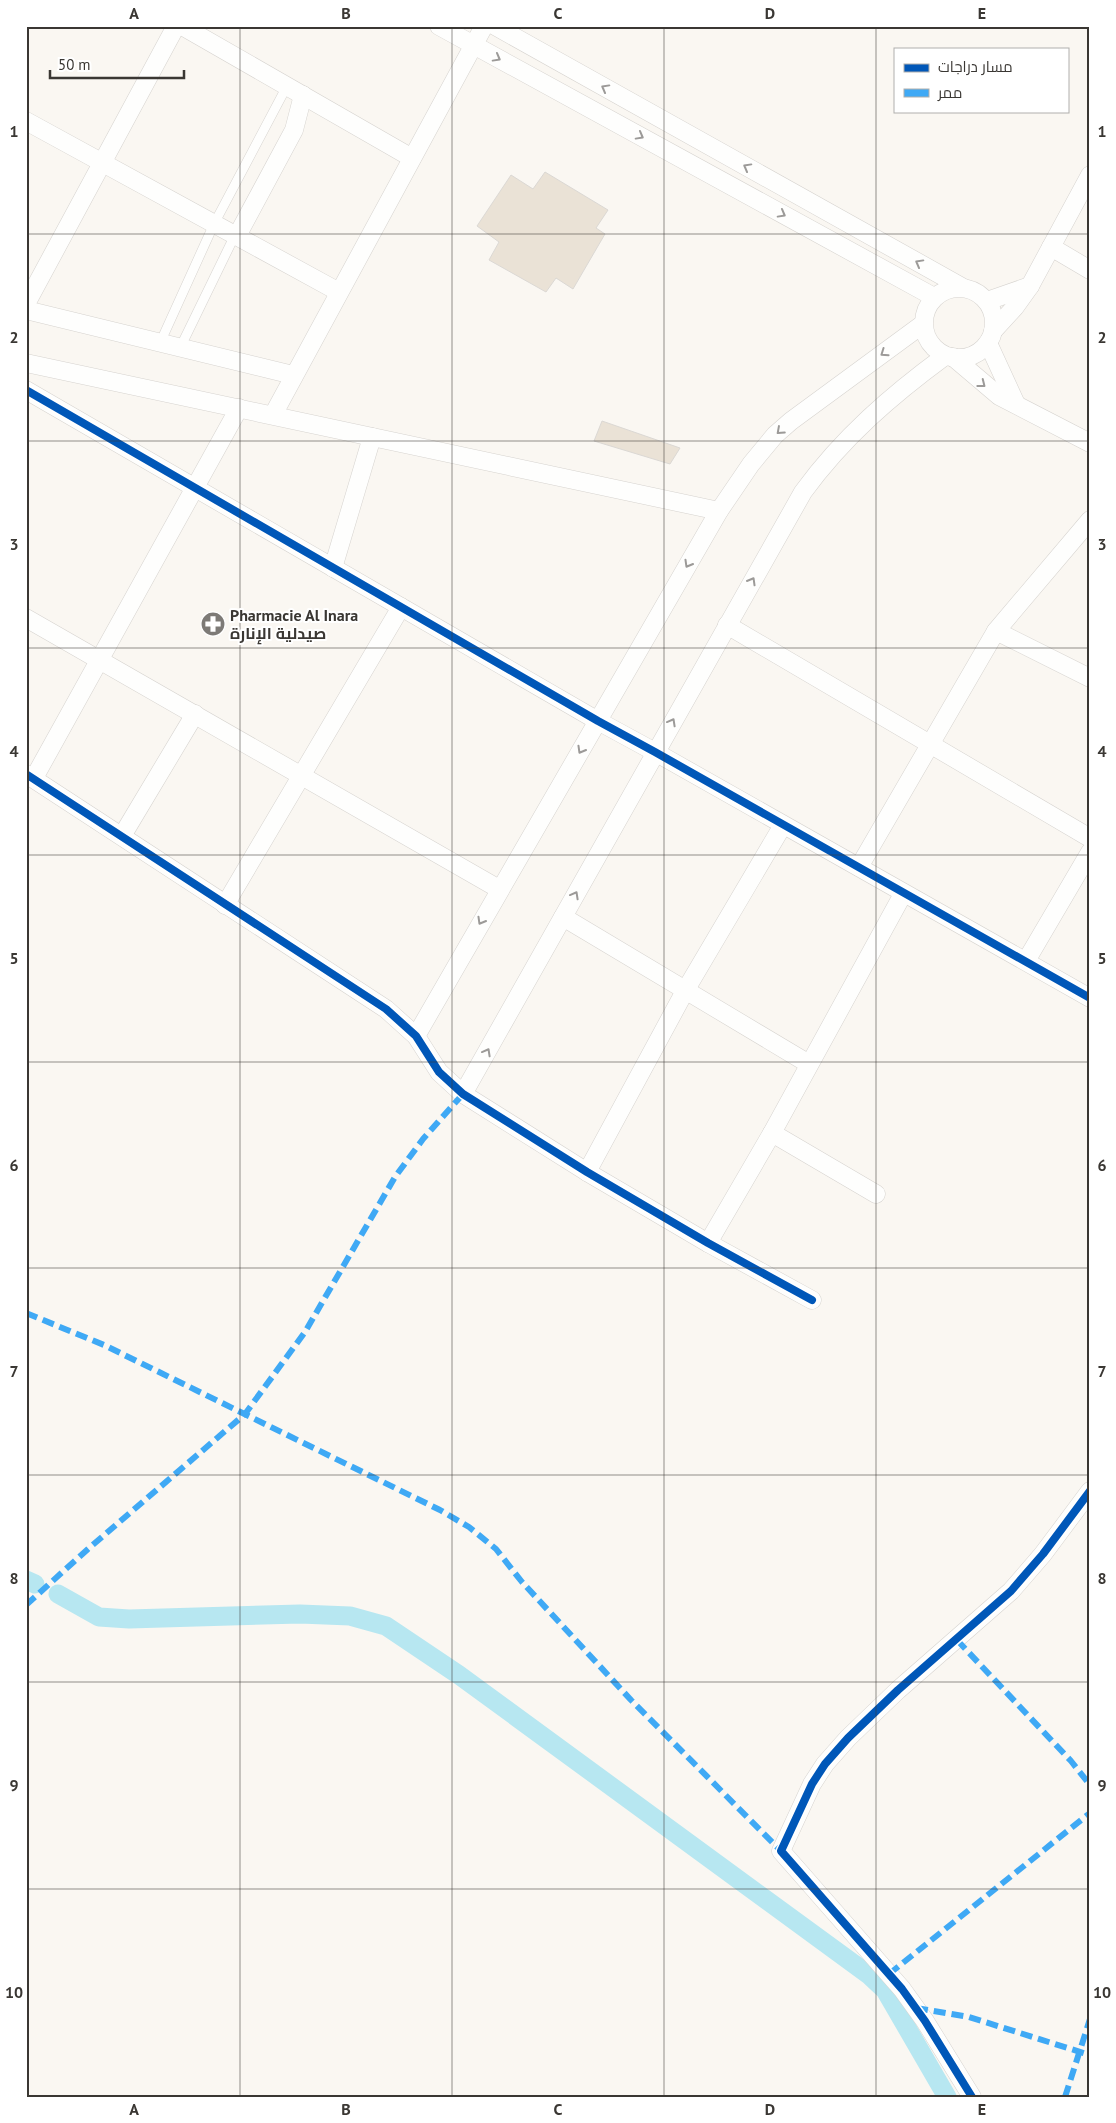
<svg xmlns="http://www.w3.org/2000/svg" width="1116" height="2123" font-family="'PT Sans',Cairo,sans-serif">
<rect width="100%" height="100%" fill="#faf7f2"/>
<g fill="none" stroke-linecap="round" stroke-linejoin="round">
<g stroke="#b7e7f1" stroke-width="19">
<path d="M26,1580L35,1584"/>
<path d="M58,1594L99,1617L129,1619L300,1614L350,1616L386,1626L459,1675L869,1975L885,1990L947,2097"/>
</g>
</g>
<g fill="#eae2d6" stroke="#dbd8d4">
<path d="M545,172L608,210L596,228L605,234L573,289L556,278L546,292L489,260L499,242L477,226L511,175L533,189Z"/>
<path d="M602,421L680,448L670,464L594,441Z"/>
</g>
<g fill="none" stroke-linecap="round" stroke-linejoin="round">
<defs>
<g id="lane">
<path d="M160,343L214,224L287,86"/>
<path d="M180,348L235,235"/>
</g>
<g id="street">
<path d="M182,26L412,158"/>
<path d="M439,26L934,297"/>
<path d="M495,26L962,287"/>
<path d="M26,121L339,292"/>
<path d="M237,236L294,130L303,95"/>
<path d="M1051,247L1090,270"/>
<circle cx="959" cy="323" r="35"/>
<path d="M987,301L1030,286"/>
<path d="M26,304L176,26"/>
<path d="M26,310L293,375"/>
<path d="M993,331L1015,307L1030,286L1090,175"/>
<path d="M988,343L1016,404"/>
<path d="M953,357L999,396L1090,443"/>
<path d="M26,363L719,511"/>
<path d="M26,390L598,721L655,752L1090,998"/>
<path d="M273,415L484,26"/>
<path d="M333,568L372,437"/>
<path d="M26,618L499,889"/>
<path d="M727,625L1090,838"/>
<path d="M996,631L1090,520"/>
<path d="M26,774L386,1009L416,1036L439,1072L463,1094L587,1172L708,1243L812,1300"/>
<path d="M34,778L239,408"/>
<path d="M122,836L195,714"/>
<path d="M859,867L996,631L1090,678"/>
<path d="M225,905L401,607"/>
<path d="M563,917L809,1064"/>
<path d="M1026,961L1090,852"/>
<path d="M416,1036L719,511L751,464L775,435L791,421L923,324"/>
<path d="M463,1094L803,492C843,437 892,395 945,356"/>
<path d="M772,1133L876,1194"/>
<path d="M587,1172L685,991L783,825"/>
<path d="M708,1243L772,1133L903,894"/>
<path d="M972,2097L925,2021L902,1989L781,1851L812,1784L825,1764L848,1738L898,1690L1011,1591L1043,1554L1090,1491"/>
</g>
</defs>
<use href="#lane" stroke="#d6d3cf" stroke-width="10"/>
<use href="#street" stroke="#d6d3cf" stroke-width="19"/>
<use href="#lane" stroke="#fefefd" stroke-width="9"/>
<use href="#street" stroke="#fefefd" stroke-width="18"/>
<g stroke="#3fa9f5" stroke-width="6" stroke-dasharray="12 6" stroke-linecap="butt">
<path d="M26,1313L104,1345L440,1510L469,1527L496,1549L522,1582L631,1700L781,1851"/>
<path d="M26,1605L88,1549L245,1414L305,1332L395,1177L423,1139L463,1094"/>
<path d="M957,1640L1071,1761L1090,1785"/>
<path d="M889,1974L1090,1813"/>
<path d="M916,2008L969,2017L1090,2055"/>
<path d="M1065,2097L1090,2019"/>
</g>
<defs>
<g id="cycleway">
<path d="M26,390L598,721L655,752L1090,998"/>
<path d="M26,774L386,1009L416,1036L439,1072L463,1094L587,1172L708,1243L812,1300"/>
<path d="M972,2097L925,2021L902,1989L781,1851L812,1784L825,1764L848,1738L898,1690L1011,1591L1043,1554L1090,1491"/>
</g>
</defs>
<use href="#cycleway" stroke="#fff" stroke-width="11"/>
<use href="#cycleway" stroke="#0057b8" stroke-width="8"/>
</g>
<defs><path id="oneway-chevron" d="M-2-3.5L2.5 0L-2 3.5" fill="none" stroke-width="1.6" stroke-linecap="round" stroke-linejoin="round" transform="scale(1.25)"/></defs>
<g stroke="#9c9a98">
<use href="#oneway-chevron" transform="translate(497 58) rotate(29)"/>
<use href="#oneway-chevron" transform="translate(605 88) rotate(-151)"/>
<use href="#oneway-chevron" transform="translate(640 136) rotate(29)"/>
<use href="#oneway-chevron" transform="translate(747 167) rotate(-151)"/>
<use href="#oneway-chevron" transform="translate(782 214) rotate(29)"/>
<use href="#oneway-chevron" transform="translate(919 263) rotate(-151)"/>
<use href="#oneway-chevron" transform="translate(884 353) rotate(145)"/>
<use href="#oneway-chevron" transform="translate(982 384) rotate(38)"/>
<use href="#oneway-chevron" transform="translate(780 431) rotate(138)"/>
<use href="#oneway-chevron" transform="translate(688 564) rotate(120)"/>
<use href="#oneway-chevron" transform="translate(752 581) rotate(-60)"/>
<use href="#oneway-chevron" transform="translate(672 722) rotate(-61)"/>
<use href="#oneway-chevron" transform="translate(581 750) rotate(120)"/>
<use href="#oneway-chevron" transform="translate(575 895) rotate(-61)"/>
<use href="#oneway-chevron" transform="translate(481 921) rotate(120)"/>
<use href="#oneway-chevron" transform="translate(487 1052) rotate(-61)"/>
</g>
<path fill="none" stroke="#3a3733" stroke-width="1" stroke-opacity="0.55" d="M240,26V2097M452,26V2097M664,26V2097M876,26V2097M26,234H1090M26,441H1090M26,648H1090M26,855H1090M26,1062H1090M26,1268H1090M26,1475H1090M26,1682H1090M26,1889H1090"/>
<defs>
<symbol id="pharmacy-disc" viewBox="-11 -11 22 22"><circle r="9.5" fill="#7d7a76" stroke="#fff"/><path d="M-2-6h4v4h4v4h-4v4h-4v-4h-4v-4h4Z" fill="#fff"/></symbol>
</defs>
<g fill-rule="evenodd">
<use href="#pharmacy-disc" x="199" y="610" width="28" height="28"/>
</g>
<g text-anchor="middle" dominant-baseline="central" stroke-width="4" stroke-linejoin="round" paint-order="stroke">
<g font-size="16" font-weight="bold" fill="#3a3733" stroke="#fff" text-anchor="start">
<text x="230" y="615">Pharmacie Al Inara<tspan x="230" dy="18">صيدلية الإنارة</tspan></text>
</g>
</g>
<rect width="1116" height="2123" fill="none" stroke="#ffffff" stroke-width="55"/>
<rect x="894" y="48" width="175" height="65" fill="#ffffff" stroke="#b0afad"/>
<rect x="904" y="64" width="25" height="8" fill="#0057b8" stroke="#b0afad"/>
<text x="938" y="72" font-size="15" fill="#3a3733">مسار دراجات</text>
<rect x="904" y="89" width="25" height="8" fill="#3fa9f5" stroke="#b0afad"/>
<text x="938" y="98" font-size="15" fill="#3a3733">ممر</text>
<path d="M50 70v8h134v-8" fill="none" stroke="#3a3733" stroke-width="2.5"/>
<text x="58" y="70" font-size="15" fill="#3a3733" stroke="#ffffff" stroke-width="4" paint-order="stroke">50 m</text>
<rect x="28" y="28" width="1060" height="2068" fill="none" stroke="#3a3733" stroke-width="2"/>
<g font-size="16" text-anchor="middle" font-weight="bold" fill="#3a3733">
<text x="134" y="19">A</text>
<text x="346" y="19">B</text>
<text x="558" y="19">C</text>
<text x="770" y="19">D</text>
<text x="982" y="19">E</text>
<text x="14" y="137">1</text>
<text x="1102" y="137">1</text>
<text x="14" y="343">2</text>
<text x="1102" y="343">2</text>
<text x="14" y="550">3</text>
<text x="1102" y="550">3</text>
<text x="14" y="757">4</text>
<text x="1102" y="757">4</text>
<text x="14" y="964">5</text>
<text x="1102" y="964">5</text>
<text x="14" y="1171">6</text>
<text x="1102" y="1171">6</text>
<text x="14" y="1377">7</text>
<text x="1102" y="1377">7</text>
<text x="14" y="1584">8</text>
<text x="1102" y="1584">8</text>
<text x="14" y="1791">9</text>
<text x="1102" y="1791">9</text>
<text x="14" y="1998">10</text>
<text x="1102" y="1998">10</text>
<text x="134" y="2115">A</text>
<text x="346" y="2115">B</text>
<text x="558" y="2115">C</text>
<text x="770" y="2115">D</text>
<text x="982" y="2115">E</text>
</g>
</svg>
